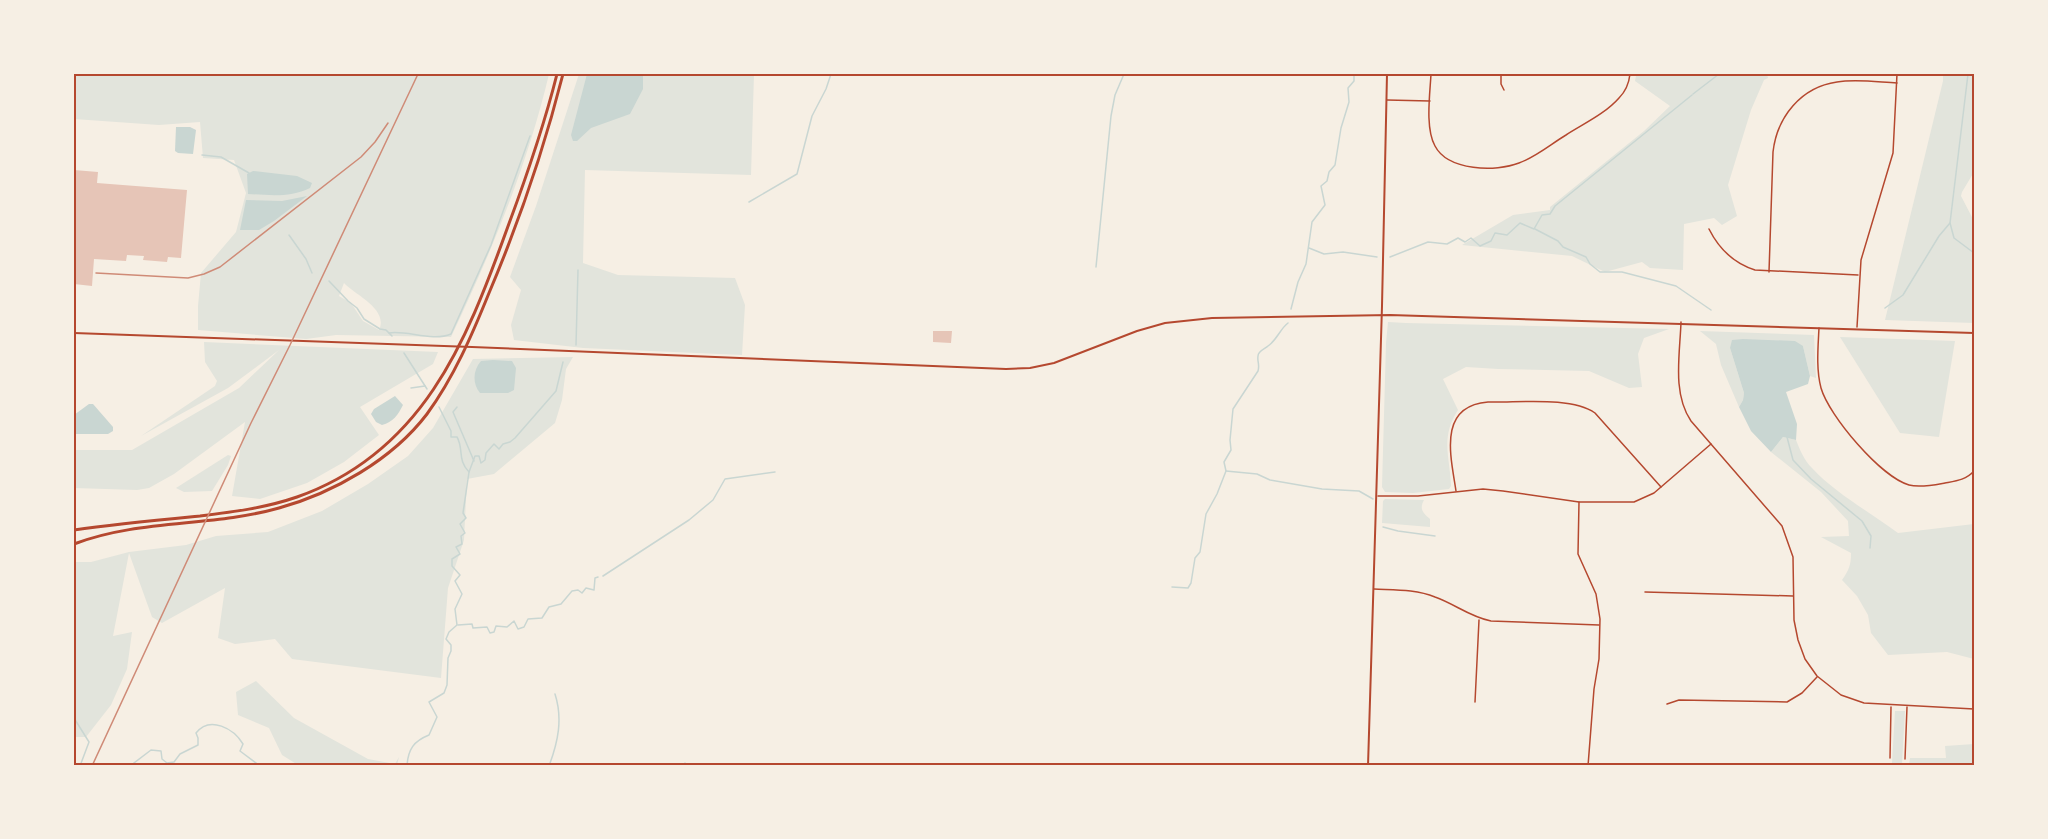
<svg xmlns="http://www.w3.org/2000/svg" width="2048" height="839" font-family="'Nunito Sans',sans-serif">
<rect width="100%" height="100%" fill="#f6efe4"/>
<g fill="#e2e4dc" fill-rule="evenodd">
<path d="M74,74H549C528,164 491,253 451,337L336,335L306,339L198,330V306L201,273L236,232L246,193L234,160L203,158L200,122L159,125L74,119ZM344,283C355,295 389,309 379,330L363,321L351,303L339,296Z"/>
<path d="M579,74H754L751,175L585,170L583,263L618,275L735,278L745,305L742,355L583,348L514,340L511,325L521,290L510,277L536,206Z"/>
<path d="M1675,74H1767L1768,78L1764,80L1751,110L1728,185L1737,216L1722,225L1714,218L1684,224L1683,270L1650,268L1642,262L1605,272L1572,256L1462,245L1513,215L1550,210V207L1644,131L1670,106L1635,81L1636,76H1671Z"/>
<path d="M1943,74H1974V172L1962,192L1961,196L1974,221V323L1885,320L1943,81Z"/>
<path d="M1388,322L1406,323L1669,329L1644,338L1638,354L1642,387L1629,388L1589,371L1498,369L1466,367L1443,379L1458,410C1440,438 1450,456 1451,486L1449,489L1413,493L1385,492L1382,487L1386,343Z"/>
<path d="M1700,331L1814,335L1816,378L1810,376L1803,346L1730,348L1744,393L1743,400L1739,407L1721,365L1716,344Z"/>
<path d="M1840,337L1955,341L1939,437L1900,433Z"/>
<path d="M204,342L438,352L433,364L360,407L379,435L344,462L307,483L260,499L232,496L245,422L174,474L149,488L137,490L74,488V450H132L239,388L279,350L228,388L141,436L215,386L217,381L205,362Z"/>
<path d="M573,357L566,369L562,400L555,423L494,474L467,479L464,540L448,588L441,678L292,659L275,639L235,644L218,638L225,588L162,623L152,617L129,553L113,636L132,632L127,669L111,705L86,737H74V562H91L129,552L186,545L216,536L268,532L322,511L368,484L408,456L433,428L473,359Z"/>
<path d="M1783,437L1796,440C1800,450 1804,460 1812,468C1836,494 1870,512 1898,533L1974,524V659L1947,652L1888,655L1871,633L1868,615L1857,596L1842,580C1849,570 1851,565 1851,553L1821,537L1849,536L1848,521L1821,492L1771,452Z"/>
<path d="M228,455L231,456L228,465L212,491L184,492L176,488Z"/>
<path d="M1385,499L1424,500C1419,509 1423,513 1430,519V527L1382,523L1383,501Z"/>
<path d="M256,681L294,718L368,759L395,764L399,757L397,765H298L282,755L269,728L238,715L236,692Z"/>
<path d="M1895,711H1905L1902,764L1892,763Z"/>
<path d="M1974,744V765H1909L1910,758H1946L1945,746Z"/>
</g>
<g fill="#c9d6d2">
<path d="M587,74H643V89L630,114L591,128L577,141H573L571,135Z"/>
<path d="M176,127H190L196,130L193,154L178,153L175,151Z"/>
<path d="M253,171L297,176L312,183L310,188C290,198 269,195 248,194L247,174Z"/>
<path d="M307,196L274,221L259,230H240L246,200L282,201Z"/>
<path d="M1743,339L1795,341L1803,346L1810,376L1808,384L1786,392L1797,424L1796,440L1783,437L1771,452L1751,431L1739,407L1743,400L1744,393L1730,348L1732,340Z"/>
<path d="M493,360L512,361L516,368L514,390L508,393H480C472,383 473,370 481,361Z"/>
<path d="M395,396L403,405C398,415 393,422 382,425L376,422L371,414L374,409Z"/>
<path d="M89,404H93L113,427V431L108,434H74V415Z"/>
</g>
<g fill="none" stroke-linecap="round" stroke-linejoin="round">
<g stroke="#c9d6d2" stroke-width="1.5">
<path d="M1693,94L1719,74"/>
<path d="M202,155L221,157L249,173"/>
<path d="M749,202L797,174L812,116L826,89L831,74"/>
<path d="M1950,223L1954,238L1974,253"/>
<path d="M1535,229L1558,241L1563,247L1586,257L1590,264L1600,272H1622L1676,286L1711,310"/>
<path d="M289,235L306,259L312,273"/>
<path d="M1309,248L1324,254L1343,252L1377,257"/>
<path d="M1390,257L1428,242L1447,244L1458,238L1465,242L1471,238L1480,246L1491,241L1495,233L1507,235L1520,223L1534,229L1542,215L1550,214L1555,206L1692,95"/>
<path d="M1096,267L1111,116L1115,95L1124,74"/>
<path d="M329,281L348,301L357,308L364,319L380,329L386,330L392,336"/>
<path d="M1885,308L1903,295L1939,236L1950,223L1968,74"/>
<path d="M1291,309L1298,282L1306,264L1312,222L1325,205L1321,186L1327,181L1329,172L1335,165L1341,128L1349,102L1348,88L1354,81V74"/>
<path d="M389,333C407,330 432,342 451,334L491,245L530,136"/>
<path d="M576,345L578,270"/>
<path d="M404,353L427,389"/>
<path d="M411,388L425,386"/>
<path d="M439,407L451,431V437H457C464,449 457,460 469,472"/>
<path d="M457,407L453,412L474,461"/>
<path d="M1787,437L1793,460L1811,479L1862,521L1871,536L1870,548"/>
<path d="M1226,471L1257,474L1270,480L1322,489L1359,491L1373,499"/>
<path d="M1383,527L1398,531L1435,536"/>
<path d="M603,576L689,520L713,500L725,479L775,472"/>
<path d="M1172,587L1188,588L1191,583L1195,558L1200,552L1206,514L1217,494L1226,471L1224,462L1231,450L1230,440L1233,409L1258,371C1260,364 1257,362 1258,356C1258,351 1265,349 1268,346C1277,340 1280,329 1288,323"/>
<path d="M458,625L472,624L473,628L487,627L490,633L494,632L496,626L507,627L514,621L518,629L524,627L528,619L542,618L549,607L561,604L572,591L578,590L582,593L586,588L594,590L595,578L598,577"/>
<path d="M74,718L89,742L80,766"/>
<path d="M130,766L151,750L161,751L162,759L167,763L174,762L180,754L198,745V738L196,733C210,715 234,729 243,744L240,751L260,766"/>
<path d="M407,766C408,749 414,741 429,735L437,717L429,702L444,693L447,685L448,658L451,651V645L446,639L449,632L457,625L455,609L462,594L455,581L460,575L452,566V559L460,554L456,547L462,544L461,536L465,533L460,524L466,518L463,513L469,472L475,456H479L481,463L485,460L486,453L494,444L499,449L503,444L510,442L515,438L556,391L563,362"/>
<path d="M549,766C558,742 563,719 555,694"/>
<path d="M685,766V763"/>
</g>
</g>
<g fill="#e6c5b7">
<path d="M74,170L98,172L97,183L187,190L181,258L168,257L167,262L143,260L144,256L127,255L126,261L94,259L92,286L74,284Z"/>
<path d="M933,331H952L951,343L933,342Z"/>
</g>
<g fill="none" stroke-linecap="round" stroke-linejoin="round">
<g stroke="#b5482f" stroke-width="1.5">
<path d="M1431,74C1430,94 1425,128 1435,146C1448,171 1496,172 1519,163C1536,157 1551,144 1566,135C1583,124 1605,114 1619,98C1626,91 1629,83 1630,74"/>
<path d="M1501,74V84L1504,90"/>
<path d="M1387,100L1430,101"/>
<path d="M1709,229C1719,249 1733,263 1755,270L1858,275"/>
<path d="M1769,272L1773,152C1777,117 1801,87 1837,82C1856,79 1877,82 1897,83"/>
<path d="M1681,322C1680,354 1672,393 1691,421L1782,526L1793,557L1794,620L1798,640L1805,659L1817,676L1841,695L1864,703L1974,709"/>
<path d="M1857,327L1861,260L1893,153L1897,74"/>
<path d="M1819,328C1818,348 1816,369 1821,388C1829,416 1881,477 1909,485C1920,488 1934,485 1945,483C1956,481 1966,480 1974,471"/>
<path d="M1456,491C1451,457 1437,406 1488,402C1517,403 1571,396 1595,413L1661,487"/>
<path d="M1378,496H1418L1483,489L1503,491L1579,502H1634L1654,493L1711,444"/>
<path d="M1579,502L1578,554L1596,594L1600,619L1599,659L1594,689L1588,766"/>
<path d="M1374,589C1394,590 1416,589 1435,597C1455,604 1470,617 1491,621L1599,625"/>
<path d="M1645,592L1793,596"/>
<path d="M1475,702L1479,620"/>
<path d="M1667,704L1679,700L1787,702L1802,693L1817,677"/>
<path d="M1890,758L1891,707"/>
<path d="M1905,759L1907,707"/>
</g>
<g stroke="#b5482f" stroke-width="2">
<path d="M74,333L472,347L1006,369L1030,368L1054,363L1137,331L1165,323L1212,318L1390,315L1974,333"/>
<path d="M1368,766L1382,306L1387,74"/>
</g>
<g stroke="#b5482f" stroke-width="3">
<path d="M74,530C115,524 158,520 200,516C233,512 265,508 297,497C422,453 466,343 507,229C526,178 544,126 557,74"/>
<path d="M74,544C139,519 212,527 279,508C333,493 392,460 427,414C454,377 472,335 489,293C519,222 544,149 563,74"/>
</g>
<g stroke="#cf8b77" stroke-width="1.5">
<path d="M96,273L188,278L204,274L220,267L361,157L375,142L388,123"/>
<path d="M92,766L251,423L290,345L418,74"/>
</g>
</g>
<rect width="2048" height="839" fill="none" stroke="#f6efe4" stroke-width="150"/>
<rect x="75" y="75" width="1898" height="689" fill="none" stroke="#b5482f" stroke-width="2"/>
</svg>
